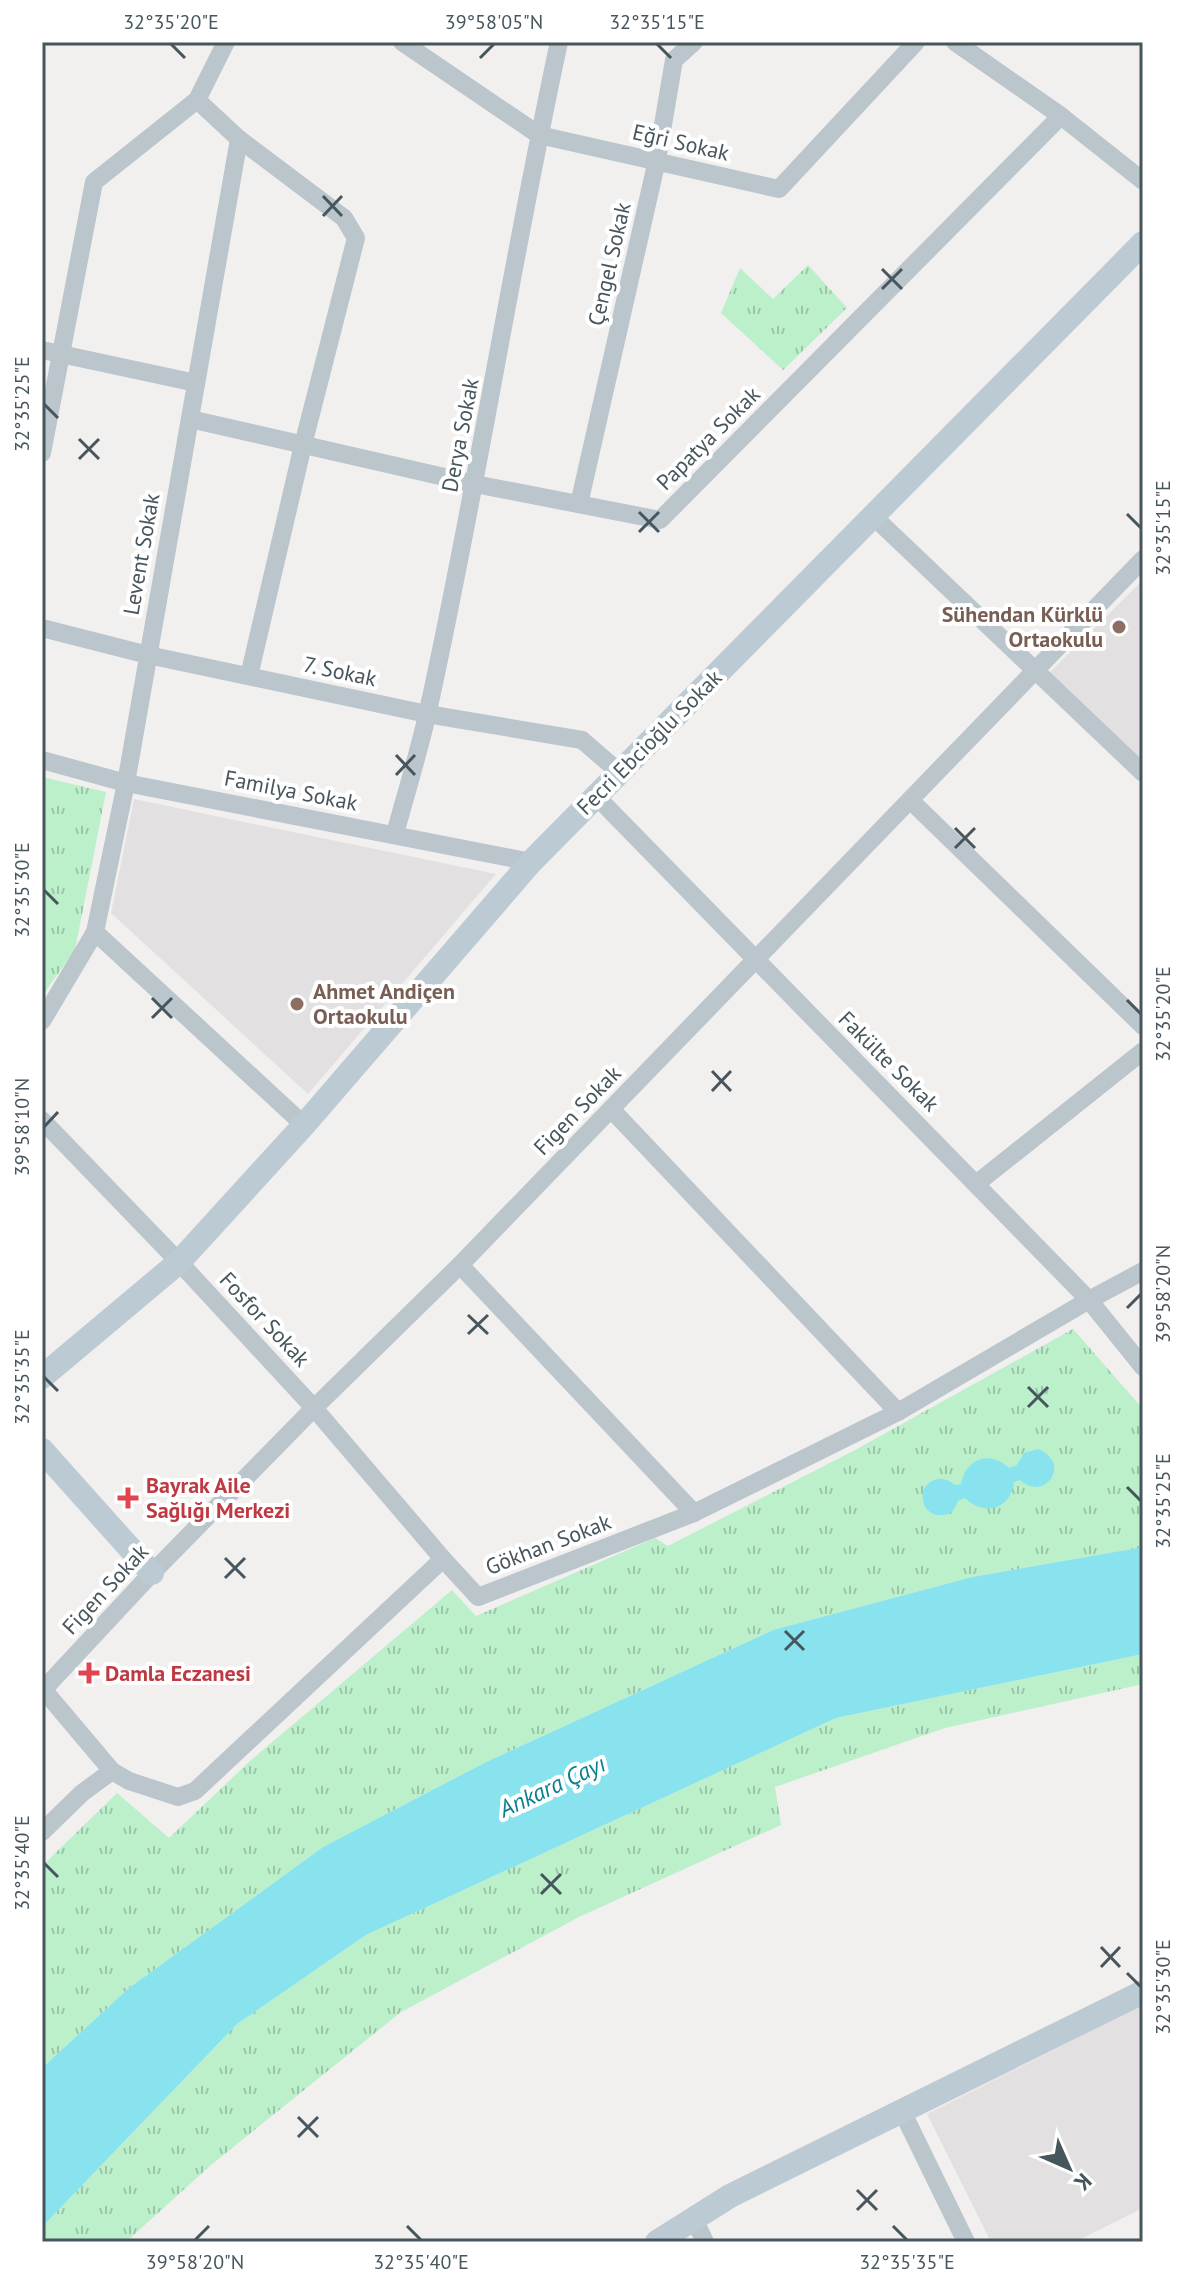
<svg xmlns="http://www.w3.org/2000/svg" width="1185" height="2284" font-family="'PT Sans',sans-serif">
<defs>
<pattern id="park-tufts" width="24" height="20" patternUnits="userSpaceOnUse" patternTransform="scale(2)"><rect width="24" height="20" fill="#bcf0cb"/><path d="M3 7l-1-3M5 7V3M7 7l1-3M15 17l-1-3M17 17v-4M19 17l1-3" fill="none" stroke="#9bc5a8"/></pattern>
</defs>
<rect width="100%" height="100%" fill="#f2efef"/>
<g fill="#e3e0e1">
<path d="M1143,580V762L1048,674Z"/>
<path d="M134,799L249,823L496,874L308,1094L111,913Z"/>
<path d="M1143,2005V2208L1075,2242H991L927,2114Z"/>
</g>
<g fill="url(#park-tufts)">
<path d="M808,265L847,308L783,370L721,313L740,268L773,299Z"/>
<path d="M42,777L106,792L75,950L42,996Z"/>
<path d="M1073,1329L1143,1409V1547L972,1577L773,1630L486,1762L323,1847L129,1988L42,2068V1866L117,1793L169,1838L251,1760L452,1590L476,1616L655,1538L668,1546L855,1450Z"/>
<path d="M1143,1654V1684L945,1728L775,1787L781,1825L579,1917L401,2012L211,2165L126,2242H42V2227L237,2024L366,1935L836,1718Z"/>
</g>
<g fill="#88e3ee">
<path d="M1038,1449C1072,1462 1046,1503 1020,1480L1014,1482C1011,1509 984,1517 965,1498L959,1500L952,1512C934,1521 920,1510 923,1490C931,1477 944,1475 955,1485L961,1484C966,1458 990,1450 1009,1468L1017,1465L1024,1453Z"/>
<path d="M1143,1547V1654L836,1718L366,1935L237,2024L42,2227V2068L129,1988L323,1847L486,1762L773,1630L972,1577Z"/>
</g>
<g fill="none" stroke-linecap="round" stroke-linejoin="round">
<g stroke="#bac5cc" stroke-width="18">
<path d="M402,42L539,135L779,189L916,42"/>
<path d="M955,42L1061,116L1143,181"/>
<path d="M239,139L344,218L356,238L303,445L249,676"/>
<path d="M42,350L196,383"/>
<path d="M190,419L475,484L660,520L1061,116"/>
<path d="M42,453L94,182L197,100L226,42"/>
<path d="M579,504L657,160L674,60L694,42"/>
<path d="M873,516L1143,773"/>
<path d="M42,628L148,655L427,714L582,740L619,772"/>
<path d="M42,760L126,783L531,862"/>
<path d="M595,795L1089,1300L1143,1367"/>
<path d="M910,800L1143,1026"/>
<path d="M395,834C406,793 419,752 428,711C477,489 511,264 559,42"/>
<path d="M95,932L304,1125"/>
<path d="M42,1021L95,932L126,783L239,139L197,100"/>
<path d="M611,1109L898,1412"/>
<path d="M42,1120L179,1262L314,1408L443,1559"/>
<path d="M976,1184L1143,1051"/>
<path d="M460,1265L694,1513"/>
<path d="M42,1688L112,1771"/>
<path d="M42,1691L152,1573L314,1408L460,1265L1143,559"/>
<path d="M42,1832L82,1793L112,1771L129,1781L178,1797L195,1791L443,1559L478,1597L694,1513L898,1412L1089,1300L1143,1271"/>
<path d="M901,2109L966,2242"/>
<path d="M694,2219L705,2242"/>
</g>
<g stroke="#bccad3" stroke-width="24">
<path d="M42,1377L179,1262L304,1125L531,862L1143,243"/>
<path d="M42,1450L152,1573"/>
<path d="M657,2242L730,2196L1143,1992"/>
</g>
</g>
<path fill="none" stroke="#47555d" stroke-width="3" d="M171,44L185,58M657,44L671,58M480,58L494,44M323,196L342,216M323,216L342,196M882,269L902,289M882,289L902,269M44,404L58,418M79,439L99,459M79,459L99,439M639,512L659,532M1127,514L1141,528M639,532L659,512M396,755L415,775M396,775L415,755M955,828L975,848M955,848L975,828M44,890L58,904M152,998L172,1018M1127,1000L1141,1014M152,1018L172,998M712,1071L731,1091M712,1091L731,1071M44,1127L58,1112M1127,1308L1141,1294M468,1315L488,1334M468,1334L488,1315M44,1377L58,1391M1028,1387L1048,1407M1028,1407L1048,1387M1127,1487L1141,1501M225,1558L245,1578M225,1578L245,1558M785,1631L804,1650M785,1650L804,1631M44,1863L58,1877M541,1874L561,1894M541,1894L561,1874M1101,1947L1120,1967M1101,1967L1120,1947M1127,1973L1141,1987M298,2117L318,2137M298,2137L318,2117M857,2190L877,2210M857,2210L877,2190M407,2226L421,2240M893,2226L907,2240M195,2240L209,2226"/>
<g fill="#8d6e63" stroke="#fff" stroke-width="3">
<circle cx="1119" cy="627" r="8"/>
<circle cx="297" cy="1004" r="8"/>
</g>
<g fill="#e0444e" stroke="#fff" stroke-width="3">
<path d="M124 1486h8v8h8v8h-8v8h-8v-8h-8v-8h8z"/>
<path d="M85 1661h8v8h8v8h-8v8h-8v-8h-8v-8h8z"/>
</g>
<g text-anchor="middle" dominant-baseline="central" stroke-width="8" stroke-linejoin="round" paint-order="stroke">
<g font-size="22" fill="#47555d" stroke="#fff">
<text transform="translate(681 142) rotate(13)">Eğri Sokak</text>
<text transform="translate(609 264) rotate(-77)">Çengel Sokak</text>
<text transform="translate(460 435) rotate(-79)">Derya Sokak</text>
<text transform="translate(708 438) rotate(-45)">Papatya Sokak</text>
<text transform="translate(141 554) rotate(-80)">Levent Sokak</text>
<text transform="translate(340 671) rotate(12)">7. Sokak</text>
<text transform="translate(649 742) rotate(-45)">Fecri Ebcioğlu Sokak</text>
<text transform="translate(291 790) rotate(11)">Familya Sokak</text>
<text transform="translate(889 1061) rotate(45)">Fakülte Sokak</text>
<text transform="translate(577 1110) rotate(-46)">Figen Sokak</text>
<text transform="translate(265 1319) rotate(47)">Fosfor Sokak</text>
<text transform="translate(548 1544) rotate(-21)">Gökhan Sokak</text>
<text transform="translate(105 1589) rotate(-47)">Figen Sokak</text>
</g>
<g font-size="22" font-weight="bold" fill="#785e54" stroke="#fff" text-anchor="end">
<text x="1103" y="614">Sühendan Kürklü<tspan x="1103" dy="25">Ortaokulu</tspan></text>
<text x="313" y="991" text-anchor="start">Ahmet Andiçen<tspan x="313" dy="25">Ortaokulu</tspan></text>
</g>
<g font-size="22" font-weight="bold" fill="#be3a42" stroke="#fff" text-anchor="start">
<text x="146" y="1485">Bayrak Aile<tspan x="146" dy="25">Sağlığı Merkezi</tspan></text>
<text x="105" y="1673">Damla Eczanesi</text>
</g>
<g font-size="24" font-style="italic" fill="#0b808f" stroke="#fff">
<text transform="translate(552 1786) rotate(-25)">Ankara Çayı</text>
</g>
</g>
<rect width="1185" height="2284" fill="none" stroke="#ffffff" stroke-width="88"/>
<g transform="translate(1069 2168) rotate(135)" stroke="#ffffff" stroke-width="6" paint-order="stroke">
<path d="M0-6L14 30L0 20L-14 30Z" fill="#47555d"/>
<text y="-12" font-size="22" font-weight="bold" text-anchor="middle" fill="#47555d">K</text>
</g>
<rect x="44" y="44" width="1097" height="2196" fill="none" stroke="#47555d" stroke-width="3"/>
<g font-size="20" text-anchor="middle" fill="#47555d">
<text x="171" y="29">32°35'20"E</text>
<text x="494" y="29">39°58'05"N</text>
<text x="657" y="29">32°35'15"E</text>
<text transform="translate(22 404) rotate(-90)" y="7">32°35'25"E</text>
<text transform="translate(1163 528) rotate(-90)" y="7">32°35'15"E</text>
<text transform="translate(22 890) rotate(-90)" y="7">32°35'30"E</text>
<text transform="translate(1163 1014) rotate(-90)" y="7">32°35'20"E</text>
<text transform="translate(22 1127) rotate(-90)" y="7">39°58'10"N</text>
<text transform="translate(1163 1294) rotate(-90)" y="7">39°58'20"N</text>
<text transform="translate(22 1377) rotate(-90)" y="7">32°35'35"E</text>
<text transform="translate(1163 1501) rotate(-90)" y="7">32°35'25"E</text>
<text transform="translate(22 1863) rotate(-90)" y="7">32°35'40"E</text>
<text transform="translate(1163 1987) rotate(-90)" y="7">32°35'30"E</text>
<text x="195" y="2269">39°58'20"N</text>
<text x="421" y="2269">32°35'40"E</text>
<text x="907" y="2269">32°35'35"E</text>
</g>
</svg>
